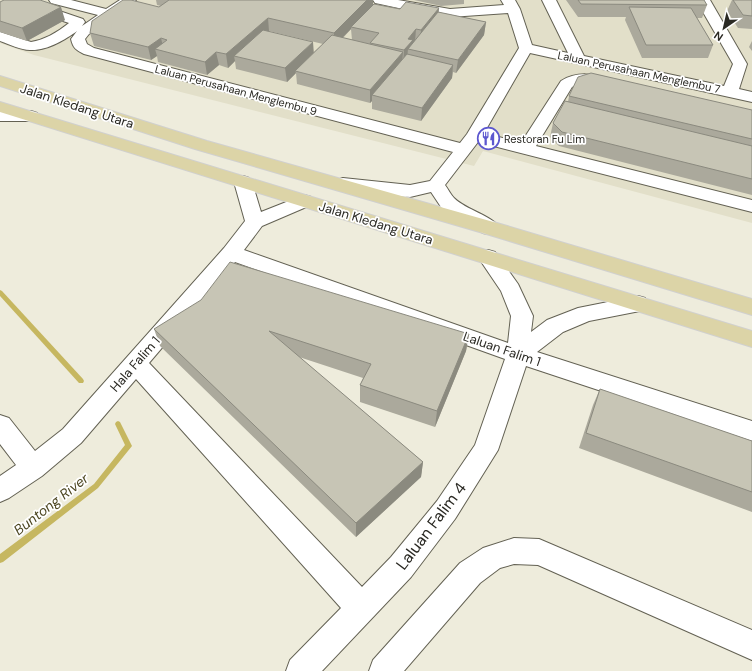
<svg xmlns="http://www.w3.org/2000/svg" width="752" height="671" font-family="'DM Sans',sans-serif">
<rect width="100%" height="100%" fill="#eeecdc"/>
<path fill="#e2dfc9" d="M0,0H752V223L483,151L474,166L34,55L0,43Z"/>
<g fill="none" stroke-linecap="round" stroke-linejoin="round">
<g fill="#c6b760" fill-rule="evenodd">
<path d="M0,290L2,291L83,379L84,381L83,383H79L0,296Z"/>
<path d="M118,421L120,422L132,446L98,488L3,562L0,563V554L94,484L125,445L115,424L116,422Z"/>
</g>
<defs>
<g id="minor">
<path d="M7,0H27L83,19L85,22L82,26L98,15L51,3L49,0H71L106,9L120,0H136L89,34L85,39L87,44L94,48L460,143L467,134L519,48L508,13L450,17L426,14L380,4L375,3L373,0H398L450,9L504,5L501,0H515L520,9L532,45L568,53L542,0H556L584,56L724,86L733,64L696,0H710L747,64L739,89L752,92V102L530,53L484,133L521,143L561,81C577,71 594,74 611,79L614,82L611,85C598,89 586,78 572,87L536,146L752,200V212L478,142L445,185C448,189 451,195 454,198C466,210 491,215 500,228L497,233L490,234L483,233L457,218L441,207L431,192L410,197L343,190L337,188L334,184L337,180L343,178L410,185L430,181L453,152L84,54C76,50 73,48 71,39L77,31C65,40 46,51 30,50C21,50 9,44 0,41V32L31,42C44,40 58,32 69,23L9,3Z"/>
<path d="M0,111H31L37,113L39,116L37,119L31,121H0Z"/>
<path d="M243,176L249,178L252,182L261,212L304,195L311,197L313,201L311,205L262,226L244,250L508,343L511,316L501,291L478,257L481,252L488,250L495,252L518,284L533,316L531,332L547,320L578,308L638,296L645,298L649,304L645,310L589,321L563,332L537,352L752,421V441L526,366L498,450L455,519L411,577L322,671H286L290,660L341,608L136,379L81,443L42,476L9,498L0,502V476L16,465L0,444V415L9,418L35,451L63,429L224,248L245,221L234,182L237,178ZM235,262L505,359L475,445L437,501L391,557L362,587L149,363Z"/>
<path d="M514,538L539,539L752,630V660L538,565L514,564L500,568L480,583L404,671H369L373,660L460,563L483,548Z"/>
</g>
<g id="major">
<path d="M0,76L207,141L497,223L752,299V315L483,233L195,149L0,86Z"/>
<path d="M0,102L752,331V347L0,112Z"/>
</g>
</defs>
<use href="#minor" stroke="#636153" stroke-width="2"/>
<use href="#major" stroke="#d0d0cf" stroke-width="2"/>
<use href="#minor" fill="#fff" fill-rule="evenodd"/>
<use href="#major" fill="#dcd4a7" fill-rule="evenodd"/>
</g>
<g fill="#aba99c" fill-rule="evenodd">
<path d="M156,0H373V4L400,9L439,8L438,12L486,22L484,35L456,73L453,72L452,78L421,121L372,109V101L370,103L297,84L296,73L287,82L236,69L235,61L228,68L219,65L207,75L158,62L157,56L151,60L94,46L90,33L159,7L161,6L157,5ZM351,29L352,40L343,38ZM269,31L323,44L313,53L269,32Z"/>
<path d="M414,0H464V4L441,6Z"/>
<path d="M566,0H704L707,5L702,18H697L713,45L708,58H642L625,20L626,17H578Z"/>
<path d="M732,0H752V29L738,28L727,11Z"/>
<path d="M0,2L65,20L27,41L0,32Z"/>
<path d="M752,41V51L749,47Z"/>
<path d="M569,96L752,110V195L559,146L550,137L553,123L568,102Z"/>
<path d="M154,329L469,334L466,351L435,427L360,402V385L363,378L299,357L423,462L421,477L356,537L160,346Z"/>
<path d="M600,389L752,441V512L579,448L593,405Z"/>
</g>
<g fill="#8b8a7f">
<path d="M367,0H373V7L351,27V29L334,46V33Z"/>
<path d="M61,7L65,20L27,41L22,28Z"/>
<path d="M439,8L438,21L420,43L421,30Z"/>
<path d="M268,18L269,31L240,57L234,56L235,61L228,68L226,54Z"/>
<path d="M486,22L484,35L456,73L458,60Z"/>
<path d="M416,29L415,42L408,49L407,59L403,64L404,50L408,39Z"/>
<path d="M161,38L164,51L155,49L157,56L151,60L148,47Z"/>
<path d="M313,42L314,55L295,71L296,73L287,82L285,68Z"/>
<path d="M216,52L219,65L207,75L205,62Z"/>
<path d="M403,52L402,65L372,95V101L370,103V90Z"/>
<path d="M453,65L452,78L421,121L422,108Z"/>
<path d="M469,334L466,351L435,427L437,411Z"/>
<path d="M423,462L421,477L356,537V523Z"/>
</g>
<g fill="#c7c5b5" stroke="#8b8a7f">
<path d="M4,0H40L61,7L22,28L0,21V2Z"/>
<path d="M123,0H131L159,7L169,0H367L334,33L268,18L226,54L216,52L205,62L155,49L167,40L161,38L148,47L90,33L92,21Z"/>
<path d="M578,0H704L707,5L581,4Z"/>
<path d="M733,0H752V16L743,15Z"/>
<path d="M406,2L439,8L421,30L416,29L408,39L413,40L404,50L370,43L379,33L351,27L374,4L400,9Z"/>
<path d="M629,7L691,8L713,45H646Z"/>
<path d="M438,12L486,22L458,60L408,49Z"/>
<path d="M263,30L313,42L285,68L234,56Z"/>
<path d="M332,35L403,52L370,90L295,71Z"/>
<path d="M407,54L453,65L422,108L372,95Z"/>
<path d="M591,73L752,110V139L569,96L578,77Z"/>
<path d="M565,101L752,146V179L562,132L553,123Z"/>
<path d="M230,262L469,334L437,411L360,385L371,364L269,331L423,462L356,523L154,329L201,300Z"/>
<path d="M600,389L752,441V492L586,433Z"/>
</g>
<defs>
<symbol id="restaurant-ring" viewBox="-11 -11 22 22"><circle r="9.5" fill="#fff" stroke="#5c57cf" stroke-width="1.5"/><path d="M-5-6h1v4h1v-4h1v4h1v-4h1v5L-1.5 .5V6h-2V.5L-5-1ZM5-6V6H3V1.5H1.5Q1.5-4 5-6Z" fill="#5c57cf"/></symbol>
</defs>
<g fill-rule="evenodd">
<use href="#restaurant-ring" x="476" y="126" width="25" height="25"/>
</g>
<g text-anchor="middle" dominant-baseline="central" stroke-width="3.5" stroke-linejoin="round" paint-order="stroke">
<g font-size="11" fill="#2a2923" stroke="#fff">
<text transform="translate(639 72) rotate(12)">Laluan Perusahaan Menglembu 7</text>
<text transform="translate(236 90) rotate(15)">Laluan Perusahaan Menglembu 9</text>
</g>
<g font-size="11" fill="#2a2923" stroke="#fff" text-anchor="start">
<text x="504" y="139">Restoran Fu Lim</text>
</g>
<g font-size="13" fill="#2a2923" stroke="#fff">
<text transform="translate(77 106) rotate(18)">Jalan Kledang Utara</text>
<text transform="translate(376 223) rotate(17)">Jalan Kledang Utara</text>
<text transform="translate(502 349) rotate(19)">Laluan Falim 1</text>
<text transform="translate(135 364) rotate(-49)">Hala Falim 1</text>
</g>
<g font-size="14" font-style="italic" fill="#4c4621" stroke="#fff">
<text transform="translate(51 504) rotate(-38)">Buntong River</text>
</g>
<g font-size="16" fill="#2a2923" stroke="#fff">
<text transform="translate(431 526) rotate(-53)">Laluan Falim 4</text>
</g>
</g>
<g transform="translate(724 28) rotate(214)" stroke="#ffffff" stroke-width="3" paint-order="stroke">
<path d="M0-3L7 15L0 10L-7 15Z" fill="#2a2923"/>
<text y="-6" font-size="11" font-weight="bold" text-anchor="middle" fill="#2a2923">N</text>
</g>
</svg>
